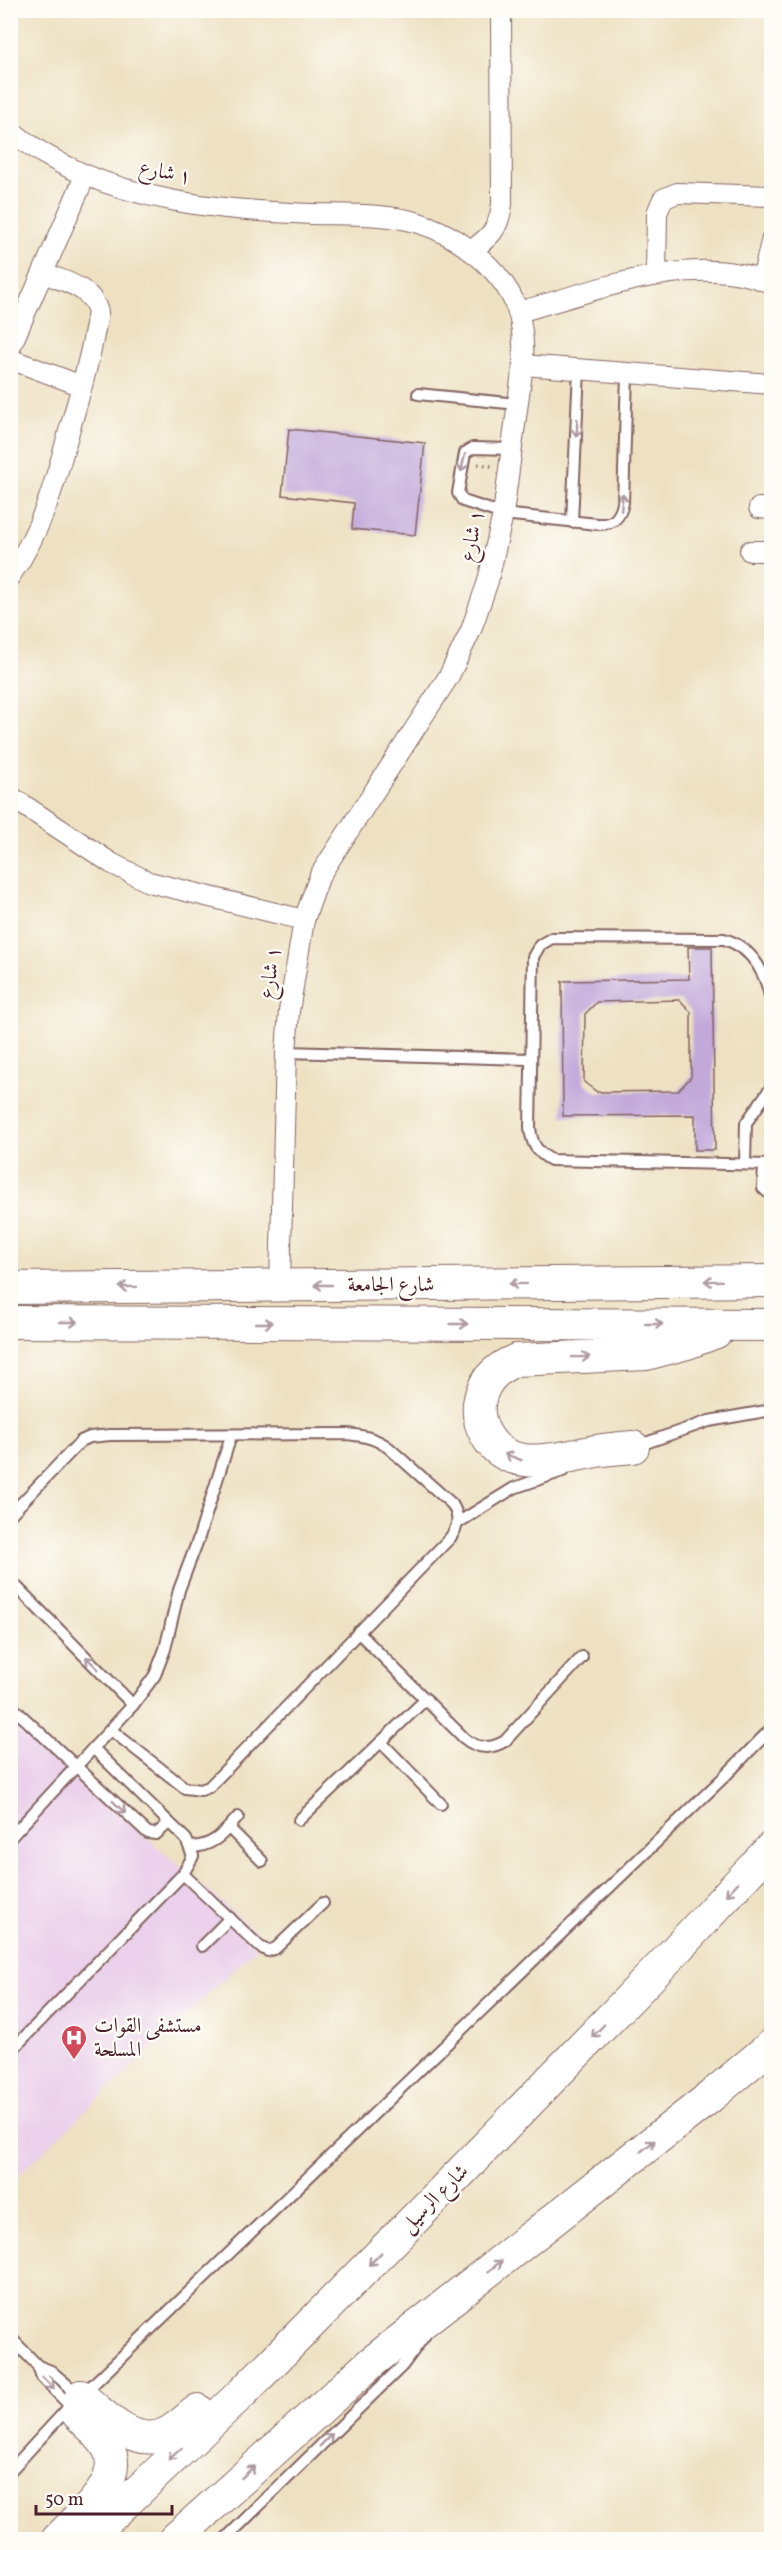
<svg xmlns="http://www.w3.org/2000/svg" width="782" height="2550" font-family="Vollkorn,Amiri,serif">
<rect width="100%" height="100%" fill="#fdfcf7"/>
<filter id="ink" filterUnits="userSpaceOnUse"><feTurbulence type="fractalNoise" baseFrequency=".0167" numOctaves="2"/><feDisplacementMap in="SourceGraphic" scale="12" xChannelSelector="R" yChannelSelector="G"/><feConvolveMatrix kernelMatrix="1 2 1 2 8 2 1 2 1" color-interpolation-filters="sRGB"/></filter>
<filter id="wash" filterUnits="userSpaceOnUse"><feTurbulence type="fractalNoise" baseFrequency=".008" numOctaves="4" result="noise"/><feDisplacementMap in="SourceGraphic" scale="24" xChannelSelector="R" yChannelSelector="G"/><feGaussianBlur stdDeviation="1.35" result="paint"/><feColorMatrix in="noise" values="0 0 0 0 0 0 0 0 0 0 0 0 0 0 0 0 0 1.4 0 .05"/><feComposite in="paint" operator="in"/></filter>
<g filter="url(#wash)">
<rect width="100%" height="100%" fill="#eee1c2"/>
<path fill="#ebd1eb" d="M11,1720L265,1940L11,2182Z"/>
<g id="blocks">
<g fill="#c2a9da" fill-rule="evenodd">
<path d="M289,429L425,443L415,535L352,529L354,503L282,495Z"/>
<path d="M688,947H712L715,1150H695V1115L563,1116L562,981L689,979ZM680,1000L691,1012V1077L678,1091L597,1092L584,1082L585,1014L597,1002Z"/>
</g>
</g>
</g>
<g filter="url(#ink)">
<use href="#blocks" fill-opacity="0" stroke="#836360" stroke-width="1.5"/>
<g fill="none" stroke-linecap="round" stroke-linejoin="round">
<defs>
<g id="lane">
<path d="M418,394L518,404"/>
<path d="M512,449L473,448L465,453L458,493L463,501L503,514L597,524C613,525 620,518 623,503L627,374"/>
<path d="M572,522L579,369"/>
<path d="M772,1007C768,977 754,948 724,939L552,938L540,945L533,957L530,1128C532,1145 537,1152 551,1160L772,1165"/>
<path d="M286,1052L530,1059"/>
<path d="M745,1164L746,1123L772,1086"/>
<path d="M764,1165L763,1188L772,1196"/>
<path d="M634,1447L709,1421L772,1410"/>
<path d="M10,1515L81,1441L90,1437L110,1435L348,1434C364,1436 376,1438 389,1448L452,1504C460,1517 459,1526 450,1538L209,1787L201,1790L185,1788L111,1730"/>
<path d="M459,1522L514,1488L563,1471"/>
<path d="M10,1580L133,1705"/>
<path d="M358,1632L464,1738C477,1749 490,1750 505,1741L582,1657"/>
<path d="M10,1705L148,1833L156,1834L169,1823"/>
<path d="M381,1742L441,1804"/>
<path d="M299,1820L426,1699"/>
<path d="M229,1828L262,1861"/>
<path d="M10,1838L133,1705L155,1675L165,1649L179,1590L198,1540L231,1436"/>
<path d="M190,1847C213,1847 224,1833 238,1817"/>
<path d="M183,1874L260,1947L268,1951L276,1948L323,1903"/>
<path d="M202,1946L230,1918"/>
<path d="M10,2052L183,1874L193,1856L186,1839L93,1748"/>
<path d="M10,2337L38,2366"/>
<path d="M82,2395L724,1777L772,1728"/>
<path d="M70,2406L42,2377L38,2366L51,2371L78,2394"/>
<path d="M10,2471L70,2406"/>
<path d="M224,2540L402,2366L425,2335"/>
</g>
<g id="street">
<path d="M10,130C56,168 113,189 171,200C216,209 264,212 311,214C346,215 385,213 419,223C460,236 507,272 519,315C523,332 524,348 523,365L503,514L488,581L471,630L449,676L320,875L304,920L289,1011L286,1052L280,1285"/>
<path d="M471,251C491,236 499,229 502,204L501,10"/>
<path d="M656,275L657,213L663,199L677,193L772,196"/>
<path d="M762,280L772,238"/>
<path d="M518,312C594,292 696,249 772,284"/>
<path d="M10,348L85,176"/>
<path d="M10,359L82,386"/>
<path d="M523,365L772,384"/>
<path d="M759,508L772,509"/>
<path d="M750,551H772"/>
<path d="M10,576C43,529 55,482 70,428C81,390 92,352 98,312C92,287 65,282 44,273"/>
<path d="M10,796L111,863L149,882L304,920"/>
</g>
<g id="primary">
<path d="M10,1288L772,1281"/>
<path d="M10,1322L772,1325"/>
<path d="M633,1447C621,1448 608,1449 596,1451C560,1458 508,1475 486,1435C480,1425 478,1414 479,1404C482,1382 496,1368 516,1360L646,1354L687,1343L716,1332"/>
<path d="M81,2396C103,2414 132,2447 163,2435C176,2430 187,2418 198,2410"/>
<path d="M57,2540C78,2517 126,2482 108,2448C101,2435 87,2424 77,2413"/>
<path d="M86,2540L243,2392L460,2173L660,1967L772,1847"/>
<path d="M174,2540L372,2362L710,2097L772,2045"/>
</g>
</defs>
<use href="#lane" stroke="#836360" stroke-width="14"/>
<use href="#street" stroke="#836360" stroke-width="22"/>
<use href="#primary" stroke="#836360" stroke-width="34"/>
<path stroke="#836360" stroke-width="3" stroke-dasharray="1.5 4.5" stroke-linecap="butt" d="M478,464L492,466"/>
<use href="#lane" stroke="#fff" stroke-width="10"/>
<use href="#street" stroke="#fff" stroke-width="20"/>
<use href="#primary" stroke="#fff" stroke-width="32"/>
</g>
<defs><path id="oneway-shaft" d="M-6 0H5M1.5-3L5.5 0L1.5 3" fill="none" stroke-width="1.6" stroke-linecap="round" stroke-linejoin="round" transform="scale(1.5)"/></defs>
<g stroke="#ae9aa0">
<use href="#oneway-shaft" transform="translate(577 428) rotate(92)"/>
<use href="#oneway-shaft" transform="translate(463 463) rotate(103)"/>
<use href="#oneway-shaft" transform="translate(622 502) rotate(-84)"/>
<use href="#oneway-shaft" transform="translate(713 1281) rotate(179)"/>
<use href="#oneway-shaft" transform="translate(518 1284) rotate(179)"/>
<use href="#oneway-shaft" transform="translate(323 1285) rotate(180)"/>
<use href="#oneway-shaft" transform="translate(128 1287) rotate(179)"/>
<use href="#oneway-shaft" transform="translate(69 1322)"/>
<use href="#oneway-shaft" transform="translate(264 1323)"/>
<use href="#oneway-shaft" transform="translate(459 1324)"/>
<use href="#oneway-shaft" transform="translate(654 1324)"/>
<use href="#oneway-shaft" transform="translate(581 1357) rotate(-1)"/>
<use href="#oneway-shaft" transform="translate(513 1457) rotate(-160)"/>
<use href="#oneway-shaft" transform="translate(92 1663) rotate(-135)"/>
<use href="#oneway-shaft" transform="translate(119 1807) rotate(43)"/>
<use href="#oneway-shaft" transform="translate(732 1889) rotate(133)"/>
<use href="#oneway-shaft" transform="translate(598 2031) rotate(134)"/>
<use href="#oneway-shaft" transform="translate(648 2146) rotate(-38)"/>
<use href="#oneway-shaft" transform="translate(375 2259) rotate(135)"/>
<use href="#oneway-shaft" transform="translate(495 2266) rotate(-38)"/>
<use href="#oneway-shaft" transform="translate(48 2383) rotate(46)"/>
<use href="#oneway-shaft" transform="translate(326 2440) rotate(-45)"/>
<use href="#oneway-shaft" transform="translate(175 2454) rotate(138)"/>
<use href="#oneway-shaft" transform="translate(248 2472) rotate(-42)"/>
</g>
</g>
<defs>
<symbol id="hospital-pin" viewBox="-11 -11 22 30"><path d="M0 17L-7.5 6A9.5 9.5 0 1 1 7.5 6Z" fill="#d1495b" stroke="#fdfcf7"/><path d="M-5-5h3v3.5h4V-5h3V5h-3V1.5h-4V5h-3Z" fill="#fff"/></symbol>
</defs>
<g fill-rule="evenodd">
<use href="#hospital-pin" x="59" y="2023" width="30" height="40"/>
</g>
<g text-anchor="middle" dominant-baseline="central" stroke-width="4.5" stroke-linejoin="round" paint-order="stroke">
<g font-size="21" fill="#4a1f2b" stroke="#fdfcf7">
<text transform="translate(165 173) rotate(12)">١ شارع</text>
<text transform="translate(473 536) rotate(-78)">١ شارع</text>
<text transform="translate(271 973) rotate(-81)">١ شارع</text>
<text x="391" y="1285">شارع الجامعة</text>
<text transform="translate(435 2199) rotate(-45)">شارع الرسيل</text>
</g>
<g font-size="21" fill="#4a1f2b" stroke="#fdfcf7" text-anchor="start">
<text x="94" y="2026">مستشفى القوات<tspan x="94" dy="24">المسلحة</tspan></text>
</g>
</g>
<rect width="782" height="2550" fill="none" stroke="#fdfcf7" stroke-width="36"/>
<path d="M36 2505v9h136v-9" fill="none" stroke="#4a1f2b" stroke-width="3"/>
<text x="45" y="2505" font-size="18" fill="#4a1f2b" stroke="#fdfcf7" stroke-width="4.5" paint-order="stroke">50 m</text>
</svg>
